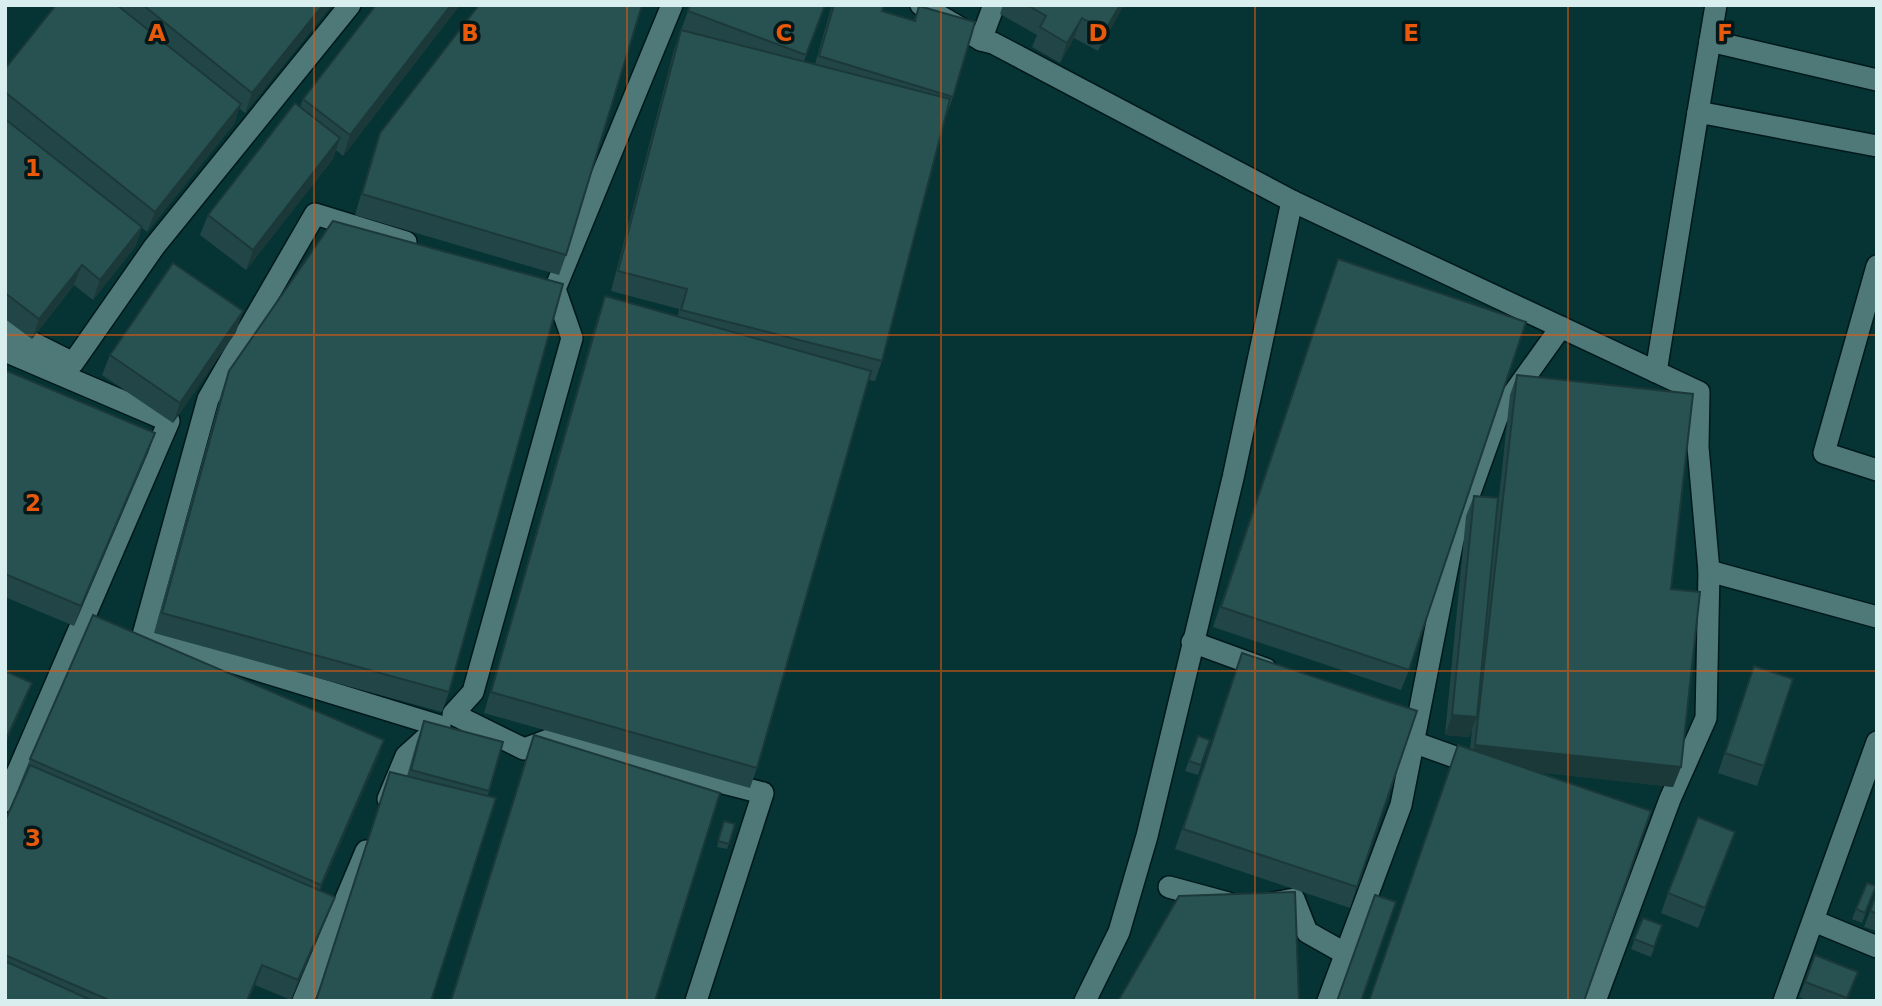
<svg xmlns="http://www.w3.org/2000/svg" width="1882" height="1006" font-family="'DejaVu Sans',sans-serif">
<rect width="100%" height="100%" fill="#063334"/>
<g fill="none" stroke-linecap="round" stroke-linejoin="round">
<defs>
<g id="minor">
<path d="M672,5L555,289L572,338L473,692L453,714L524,749L551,739L763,793L696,1001"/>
<path d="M921,5L981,40L993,43L1292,201L1699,392L1698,447L1709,571L1706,718L1670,799L1595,1001"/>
<path d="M981,40L994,5"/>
<path d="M1710,41L1877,80"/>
<path d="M1698,112L1716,5"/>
<path d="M406,242L315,214L208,399L143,635L440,726"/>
<path d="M1877,266L1824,453L1877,470"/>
<path d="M5,329L73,363L154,247L350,5"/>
<path d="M5,351L169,421L5,801"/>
<path d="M1656,372L1698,112L1877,146"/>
<path d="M1709,571L1877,617"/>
<path d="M1192,642L1266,669"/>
<path d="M1413,742L1480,766"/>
<path d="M388,799L406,756L436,729"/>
<path d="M1169,887L1228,903"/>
<path d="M1273,903L1294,899L1307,932L1346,954"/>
<path d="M1814,921L1877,947"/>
<path d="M303,1001L366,851"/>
<path d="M1085,1001L1119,932L1147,836L1233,478L1292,201"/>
<path d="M1328,1001L1401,805L1453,540L1498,415L1561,327"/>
<path d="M1784,1001L1877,742"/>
</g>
</defs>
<use href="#minor" stroke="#00191a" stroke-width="24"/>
<use href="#minor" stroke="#4f7879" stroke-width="21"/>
</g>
<g fill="#224647">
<path d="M56,5H332L245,113L239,108L234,124L147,232L142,228L135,247L93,300L74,285L32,339L5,319V119L97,192L5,118V69Z"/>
<path d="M376,5H460L343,156L336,150L333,159L246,270L200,235L208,215L300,107L303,99Z"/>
<path d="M690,5H825L804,61L815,64L832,5H884L882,11L914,20L919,6L953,97L946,117L882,361L875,381L869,380L757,768L750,788L484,713L598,316L605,296L678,316L679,309L611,291L674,50Z"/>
<path d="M1003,5H1124L1098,51L1074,38L1060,63L1032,47L1037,35L1000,14Z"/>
<path d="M380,133L566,255L559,275L355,215L373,153Z"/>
<path d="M1331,279L1409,670L1401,690L1213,627Z"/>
<path d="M236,332L173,423L102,375L110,355Z"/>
<path d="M5,370L155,433L148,453L74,626L5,597Z"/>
<path d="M229,371L449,692L442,712L154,633L222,391Z"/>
<path d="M1517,375L1671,589L1681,767L1673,787L1539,772L1470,749L1472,729L1469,737L1445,735L1466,516L1474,496L1498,506L1510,395Z"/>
<path d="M1754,666L1764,766L1757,786L1718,773Z"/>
<path d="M1235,673L1357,887L1350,908L1175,849Z"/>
<path d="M424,721L489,791L431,1001H315L390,772L407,776L417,741Z"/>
<path d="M534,735L655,1001H450L527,755Z"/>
<path d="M1198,736L1210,740L1198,775L1185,771Z"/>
<path d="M384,740L377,760L320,890L335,897L327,917L291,1000L255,985L248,1001H5V821L30,759Z"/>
<path d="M724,821L735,824L727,849L717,847Z"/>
<path d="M1728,852L1698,928L1661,913L1668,893Z"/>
<path d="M1876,886L1862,923L1852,919L1856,909Z"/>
<path d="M1877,893V931L1864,927Z"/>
<path d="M1643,918L1662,925L1651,957L1631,949Z"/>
<path d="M1815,955L1858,972L1847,1001H1809L1799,997Z"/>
</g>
<g fill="#1c3939">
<path d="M323,5H332L245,113L252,93Z"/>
<path d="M451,5H460L343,156L350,135Z"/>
<path d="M1120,5H1124L1098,51L1105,31Z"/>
<path d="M1082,18L1074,38L1060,63L1067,43Z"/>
<path d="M241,104L234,124L147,232L155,212Z"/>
<path d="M340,138L333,159L246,270L253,250Z"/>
<path d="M142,227L135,247L93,300L100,280Z"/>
<path d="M82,265L74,285L32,339L39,319Z"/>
<path d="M243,311L236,332L173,423L180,403Z"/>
<path d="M155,433L148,453L74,626L81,606Z"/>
<path d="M32,683L24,703L5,745V741Z"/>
<path d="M1452,715L1477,717L1469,737L1445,735Z"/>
<path d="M384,740L377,760L314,905L321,885Z"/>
<path d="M1475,745L1681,767L1673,787L1468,765Z"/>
<path d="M335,897L327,917L291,1000L298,980Z"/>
<path d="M262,965L255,985L248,1001H247Z"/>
</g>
<g fill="#285152" stroke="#1c3939" stroke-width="2">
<path d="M56,5H117L241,104L155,212L5,92V69Z"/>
<path d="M143,5H323L252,93Z"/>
<path d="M376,5H451L350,135L303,99Z"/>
<path d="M479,5H642L566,255L362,194L380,133Z"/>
<path d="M690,5H825L806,55L688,11Z"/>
<path d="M834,5H884L882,11L915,21L919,6L975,22L953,97L819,56Z"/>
<path d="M1027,5H1120L1105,31L1082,18L1067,43L1040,27L1046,16Z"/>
<path d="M681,30L950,99L882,361L681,310L687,289L618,271Z"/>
<path d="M295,103L340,138L253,250L208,215Z"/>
<path d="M5,119L142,227L100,280L82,265L39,319L5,293Z"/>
<path d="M333,221L563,284L449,692L162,613L229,371Z"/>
<path d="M1338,259L1526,322L1409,670L1221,607Z"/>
<path d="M173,263L243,311L180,403L110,355Z"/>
<path d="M605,296L871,371L757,768L491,692Z"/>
<path d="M5,370L155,433L81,606L5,574Z"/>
<path d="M1517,375L1693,394L1671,589L1700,592L1681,767L1475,745Z"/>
<path d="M1474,496L1498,498L1477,717L1452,715Z"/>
<path d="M93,615L384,740L321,885L30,759Z"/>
<path d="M1242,653L1417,711L1357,887L1183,829Z"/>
<path d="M1754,666L1793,679L1764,766L1725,753Z"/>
<path d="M5,671L32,683L5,741Z"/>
<path d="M424,721L503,742L489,791L411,770Z"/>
<path d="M534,735L720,793L655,1001H451Z"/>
<path d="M1198,736L1210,740L1201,765L1189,761Z"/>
<path d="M1458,745L1651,811L1584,1001H1369Z"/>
<path d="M30,765L335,897L298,980L262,965L247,1001H111L5,955V821Z"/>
<path d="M390,772L496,798L431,1001H316Z"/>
<path d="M1698,817L1735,832L1705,908L1668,893Z"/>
<path d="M724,821L735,824L729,844L718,841Z"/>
<path d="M1867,883L1876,886L1865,913L1856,909Z"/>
<path d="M1295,892L1299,1001H1118L1179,896Z"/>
<path d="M1877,893V914L1870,911Z"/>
<path d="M1375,895L1396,902L1361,1001H1337Z"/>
<path d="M1643,918L1662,925L1654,947L1634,939Z"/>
<path d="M1815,955L1858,972L1847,998L1805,982Z"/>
<path d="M5,961L93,1001H5Z"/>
</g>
<path fill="none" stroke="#e8590c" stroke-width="2" stroke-opacity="0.55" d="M314,5V1001M627,5V1001M941,5V1001M1255,5V1001M1568,5V1001M5,335H1877M5,671H1877"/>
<g font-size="23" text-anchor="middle" font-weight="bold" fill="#e8590c" stroke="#061718" stroke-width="7" stroke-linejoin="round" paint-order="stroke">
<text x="157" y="41">A</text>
<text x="470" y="41">B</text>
<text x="784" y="41">C</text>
<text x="1098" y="41">D</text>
<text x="1411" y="41">E</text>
<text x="1725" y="41">F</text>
<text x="33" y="176">1</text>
<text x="33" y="511">2</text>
<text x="33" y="846">3</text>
</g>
<rect width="1882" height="1006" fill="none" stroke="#d9efef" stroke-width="14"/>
</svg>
